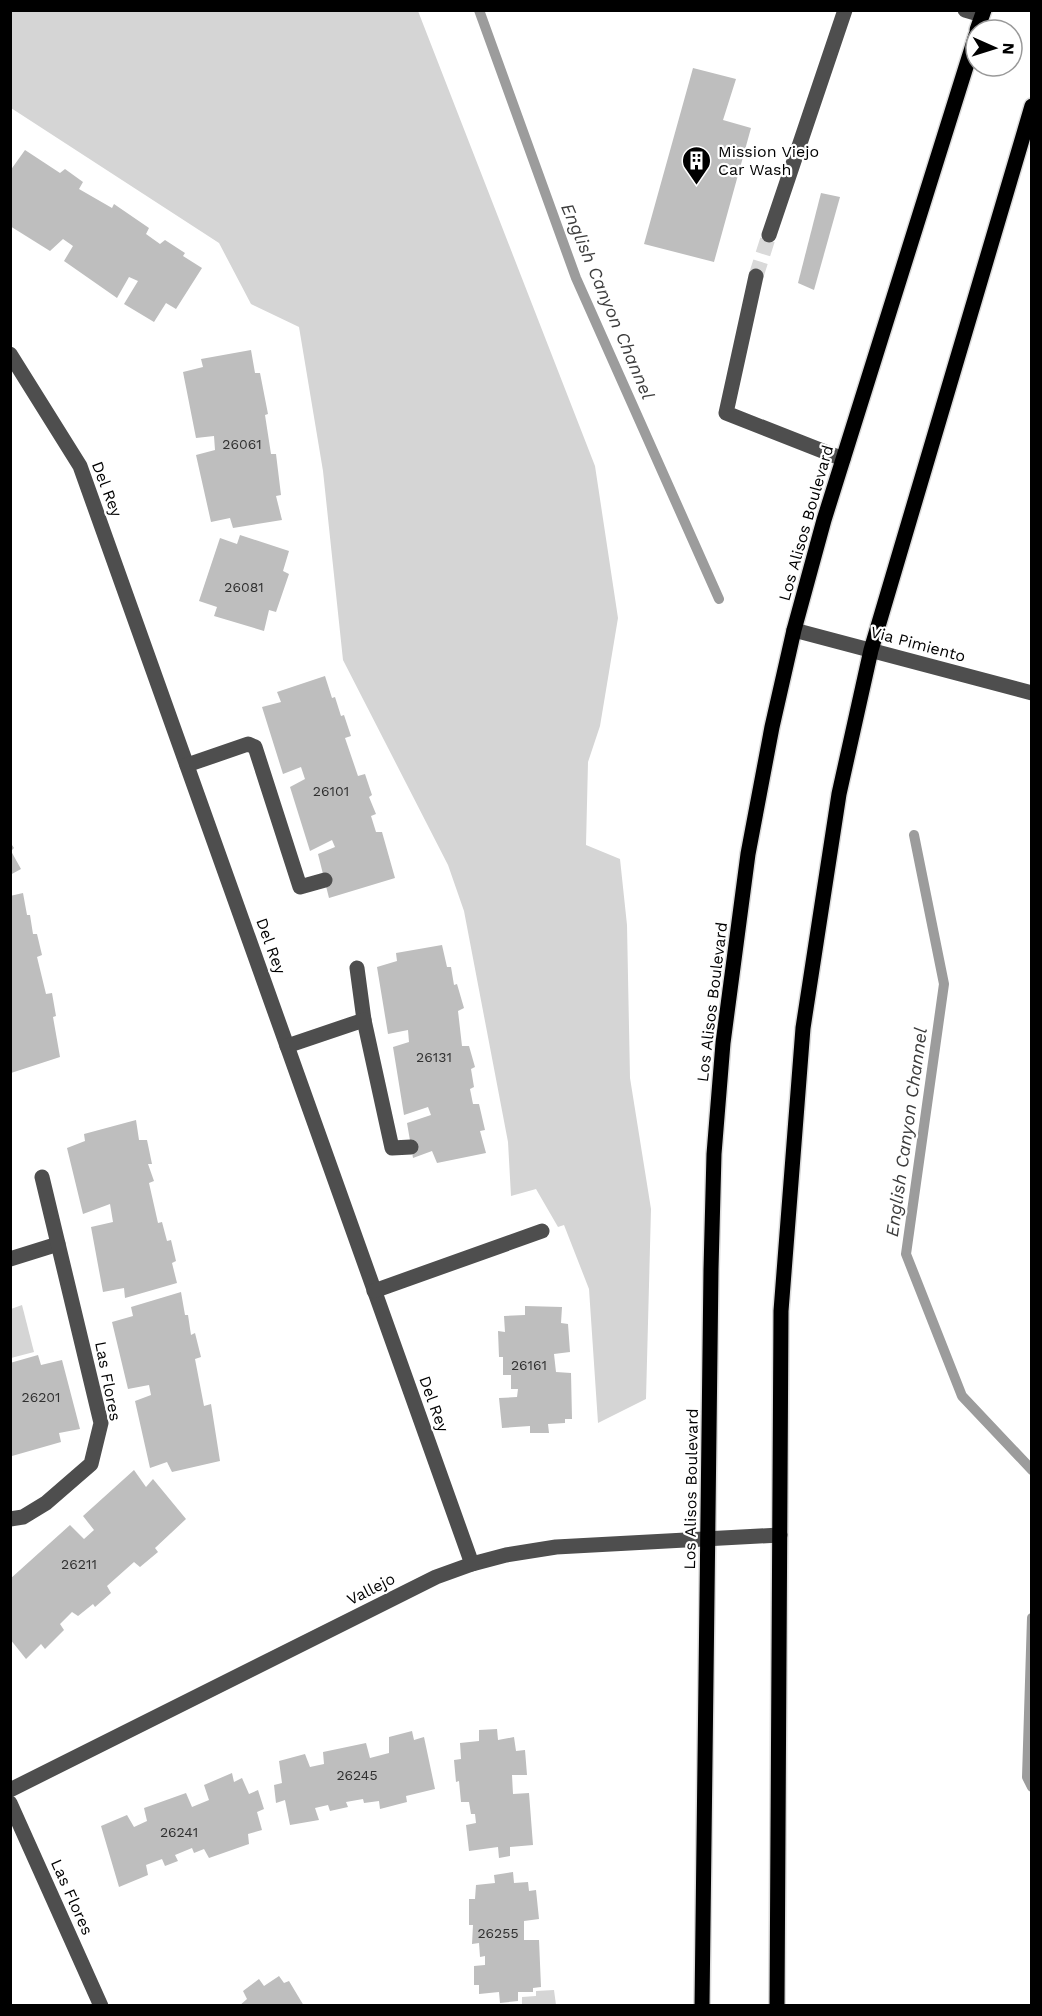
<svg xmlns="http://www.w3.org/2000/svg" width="1042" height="2016" font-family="'Work Sans',sans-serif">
<rect width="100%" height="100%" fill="#fff"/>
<g fill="#d5d5d5">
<path d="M10,11H418L595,466L618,618L600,726L588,762L586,845L620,859L627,925L630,1078L651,1209L646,1399L598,1423L589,1289L564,1225L558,1227L536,1189L511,1196L508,1142L464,911L448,865L343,660L323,471L299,327L251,304L219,243L11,108Z"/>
<path d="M22,1305L34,1352L11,1358V1309Z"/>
<path d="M554,1990L556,2005H511H522V1997L536,1996V1991Z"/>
</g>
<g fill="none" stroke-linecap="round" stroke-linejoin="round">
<g stroke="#9c9c9c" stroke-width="10">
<path d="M479,10L576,278L719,599"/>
<path d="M914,835L944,984L906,1254L962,1396L1032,1470"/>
<path d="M1032,1618L1027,1777L1032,1787"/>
</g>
</g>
<g fill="#bebebe">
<path d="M693,68L736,79L723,120L751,128L714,262L644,244Z"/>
<path d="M25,150L60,173L65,169L83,182L79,189L112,208L114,204L149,228L146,234L160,244L165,240L185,253L183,256L202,268L176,309L166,303L154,322L124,304L138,281L129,277L117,298L64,261L73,246L63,239L50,251L10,226V171Z"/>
<path d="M821,193L840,197L814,290L798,283Z"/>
<path d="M251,350L255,373H260L268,414L265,415L271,454H276L281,495L276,496L282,520L233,528L230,518L211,522L196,455L215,450L214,436L196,438L183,372L203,367L201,359Z"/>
<path d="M240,535L289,551L283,571L289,574L276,612L269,610L264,631L214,616L217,607L199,601L220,538L237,544Z"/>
<path d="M325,676L332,698L335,697L341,716L344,715L351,736L345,738L358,776L365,774L372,795L369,797L376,814L371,816L376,832H382L395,878L329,898L318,854L335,847L332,840L310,851L290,787L305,779L301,767L283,774L262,707L281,702L277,692Z"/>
<path d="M10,842L14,848L11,851L21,869L10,875Z"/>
<path d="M23,893L27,915H30L33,934H37L42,955L37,957L46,994L52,993L56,1016L53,1017L60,1057L11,1073L10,896Z"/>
<path d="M442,945L447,967H451L454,985L457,984L464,1008L458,1011L462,1046H469L475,1067L471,1069L474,1087L470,1089L473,1104H479L485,1130L480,1131L486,1153L437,1163L432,1151L413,1158L407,1123L431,1115L428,1107L404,1115L393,1047L409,1042L408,1030L388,1034L377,967L397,961L396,953Z"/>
<path d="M136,1120L139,1140H147L152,1164H148L154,1181L149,1183L158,1223L162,1222L167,1241L171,1240L176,1261L172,1263L177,1283L125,1298L124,1288L103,1292L91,1227L113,1222L110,1204L83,1214L67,1148L85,1141L84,1134Z"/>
<path d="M181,1292L185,1315H188L191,1335L195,1333L201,1357L195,1359L204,1406L211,1404L220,1461L172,1472L167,1462L150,1468L135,1401L151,1395L149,1385L128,1389L112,1322L133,1316L131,1307Z"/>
<path d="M525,1306L562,1307L561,1323L568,1324L570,1352L554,1354L556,1372L571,1373L572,1419H565V1423L548,1424L549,1433H530V1426L502,1428L499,1398L517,1397L518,1389H511V1375H503V1357H499L498,1331L505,1332L504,1316L525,1315Z"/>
<path d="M38,1355L41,1365L62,1360L80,1429L59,1433L61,1442L12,1456L10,1363Z"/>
<path d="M134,1470L146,1487L153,1479L186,1519L155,1548L158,1552L140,1567L134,1562L107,1586L111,1593L95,1607L93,1604L78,1616L72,1612L60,1624L64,1630L45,1649L41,1644L26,1659L10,1639V1579L70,1525L84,1539L94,1530L83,1516Z"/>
<path d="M497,1729L498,1740L514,1737L516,1751L525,1750L527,1775H512L513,1794L529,1793L533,1845L510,1847V1856L499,1858L498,1847L469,1851L466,1825L476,1823L475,1814H471L469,1802H461L459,1781L456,1782L454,1760L461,1759L460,1743L479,1741V1730Z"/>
<path d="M412,1731L414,1740L424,1737L435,1789L406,1796L407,1802L380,1809L379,1801L364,1803L363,1799L346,1802L348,1807L330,1811L328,1805L315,1808L319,1820L290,1825L285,1800L276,1803L274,1785L282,1783L279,1761L305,1754L310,1767L324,1764L323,1752L366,1743L370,1758L389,1753V1737Z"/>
<path d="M232,1773L234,1782L242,1778L249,1794L258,1790L264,1809L257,1812L262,1830L248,1834L249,1844L209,1858L204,1849L194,1853L192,1848L175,1855L178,1861L165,1866L162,1859L146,1865L148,1875L119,1887L101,1826L127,1815L134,1827L147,1821L144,1808L186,1793L192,1807L209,1800L204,1785Z"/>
<path d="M513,1872L514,1883L528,1882L529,1891L536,1890L539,1919L524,1921V1940H539L541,1987L533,1988V1992H518V2001L500,2003L499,1992L479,1994V1985H474V1966L485,1965V1956L480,1957L479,1943L472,1944L473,1925H469V1899H475L476,1885L495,1883L494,1875Z"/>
<path d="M279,1976L284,1983L289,1981L304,2006H239L247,1999L243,1991L259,1979L264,1986Z"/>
</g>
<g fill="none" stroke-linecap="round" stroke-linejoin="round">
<path stroke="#d9d9d9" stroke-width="15" stroke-dasharray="15 8" stroke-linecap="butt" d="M756,276L769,235"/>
<defs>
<g id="major">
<path d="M977,30L984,10"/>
<path d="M702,2006L711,1269L714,1154L723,1043L748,854L772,727L794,630L824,520L976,35"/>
<path d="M777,2006L781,1311L803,1028L839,794L871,650L1032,106"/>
</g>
</defs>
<use href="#major" stroke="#dbdbdb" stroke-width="18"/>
<g stroke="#4e4e4e" stroke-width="15">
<path d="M965,10L982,15"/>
<path d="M769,235L845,10"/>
<path d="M756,276L726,413L843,459"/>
<path d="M10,354L80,466L472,1564"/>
<path d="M794,630L1032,693"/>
<path d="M187,765L248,744L255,747L300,887L325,880"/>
<path d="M357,968L364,1020"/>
<path d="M287,1046L364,1020L392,1148L411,1147"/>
<path d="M10,1259L58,1244"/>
<path d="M374,1291L542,1231"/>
<path d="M10,1519L23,1517L46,1503L91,1464L101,1423L42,1177"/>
<path d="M10,1790L436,1577L472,1564L506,1555L556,1547L780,1535"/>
<path d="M10,1803L101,2006"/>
</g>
<use href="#major" stroke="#000" stroke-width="15"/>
</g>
<defs>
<symbol id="building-pin" viewBox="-11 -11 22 30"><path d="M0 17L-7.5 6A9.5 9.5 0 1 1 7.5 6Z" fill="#000" stroke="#fff"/><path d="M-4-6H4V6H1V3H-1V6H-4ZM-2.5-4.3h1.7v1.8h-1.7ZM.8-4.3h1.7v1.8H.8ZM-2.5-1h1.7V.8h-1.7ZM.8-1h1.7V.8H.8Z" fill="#fff"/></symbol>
</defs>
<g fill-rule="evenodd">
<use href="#building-pin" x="680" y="144" width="33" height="45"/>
</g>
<g text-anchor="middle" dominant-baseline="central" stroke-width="4.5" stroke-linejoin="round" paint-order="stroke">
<g font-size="14" fill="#303030">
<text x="242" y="444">26061</text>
<text x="244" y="587">26081</text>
<text x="331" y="791">26101</text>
<text x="434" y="1057">26131</text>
<text x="529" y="1365">26161</text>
<text x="41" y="1397">26201</text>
<text x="79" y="1564">26211</text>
<text x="357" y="1775">26245</text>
<text x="179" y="1832">26241</text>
<text x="498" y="1933">26255</text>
</g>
<g font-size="16" fill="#000" stroke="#fff" text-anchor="start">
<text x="718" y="151">Mission Viejo<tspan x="718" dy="18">Car Wash</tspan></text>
</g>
<g font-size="16" fill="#000" stroke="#fff">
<text transform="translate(107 489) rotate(69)">Del Rey</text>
<text transform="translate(806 523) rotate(-74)">Los Alisos Boulevard</text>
<text transform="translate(918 644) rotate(15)">Via Pimiento</text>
<text transform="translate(271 946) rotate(70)">Del Rey</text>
<text transform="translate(712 1002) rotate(-83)">Los Alisos Boulevard</text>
<text transform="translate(108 1381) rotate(79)">Las Flores</text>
<text transform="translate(434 1404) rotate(70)">Del Rey</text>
<text transform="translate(691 1489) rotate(-89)">Los Alisos Boulevard</text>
<text transform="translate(371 1589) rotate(-27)">Vallejo</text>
<text transform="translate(72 1897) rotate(66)">Las Flores</text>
</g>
<g font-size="18" font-style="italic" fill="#3d3d3d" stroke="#fff">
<text transform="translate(608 301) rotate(67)">English Canyon Channel</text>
<text transform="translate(906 1132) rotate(-82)">English Canyon Channel</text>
</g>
</g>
<rect width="1042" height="2016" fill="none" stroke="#000000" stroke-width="24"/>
<g transform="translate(994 48) rotate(93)"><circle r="28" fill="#ffffff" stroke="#999999" stroke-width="1.5"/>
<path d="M0-4.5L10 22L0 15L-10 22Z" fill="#000000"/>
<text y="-9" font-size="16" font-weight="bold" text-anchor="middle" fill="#000000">N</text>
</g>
</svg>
